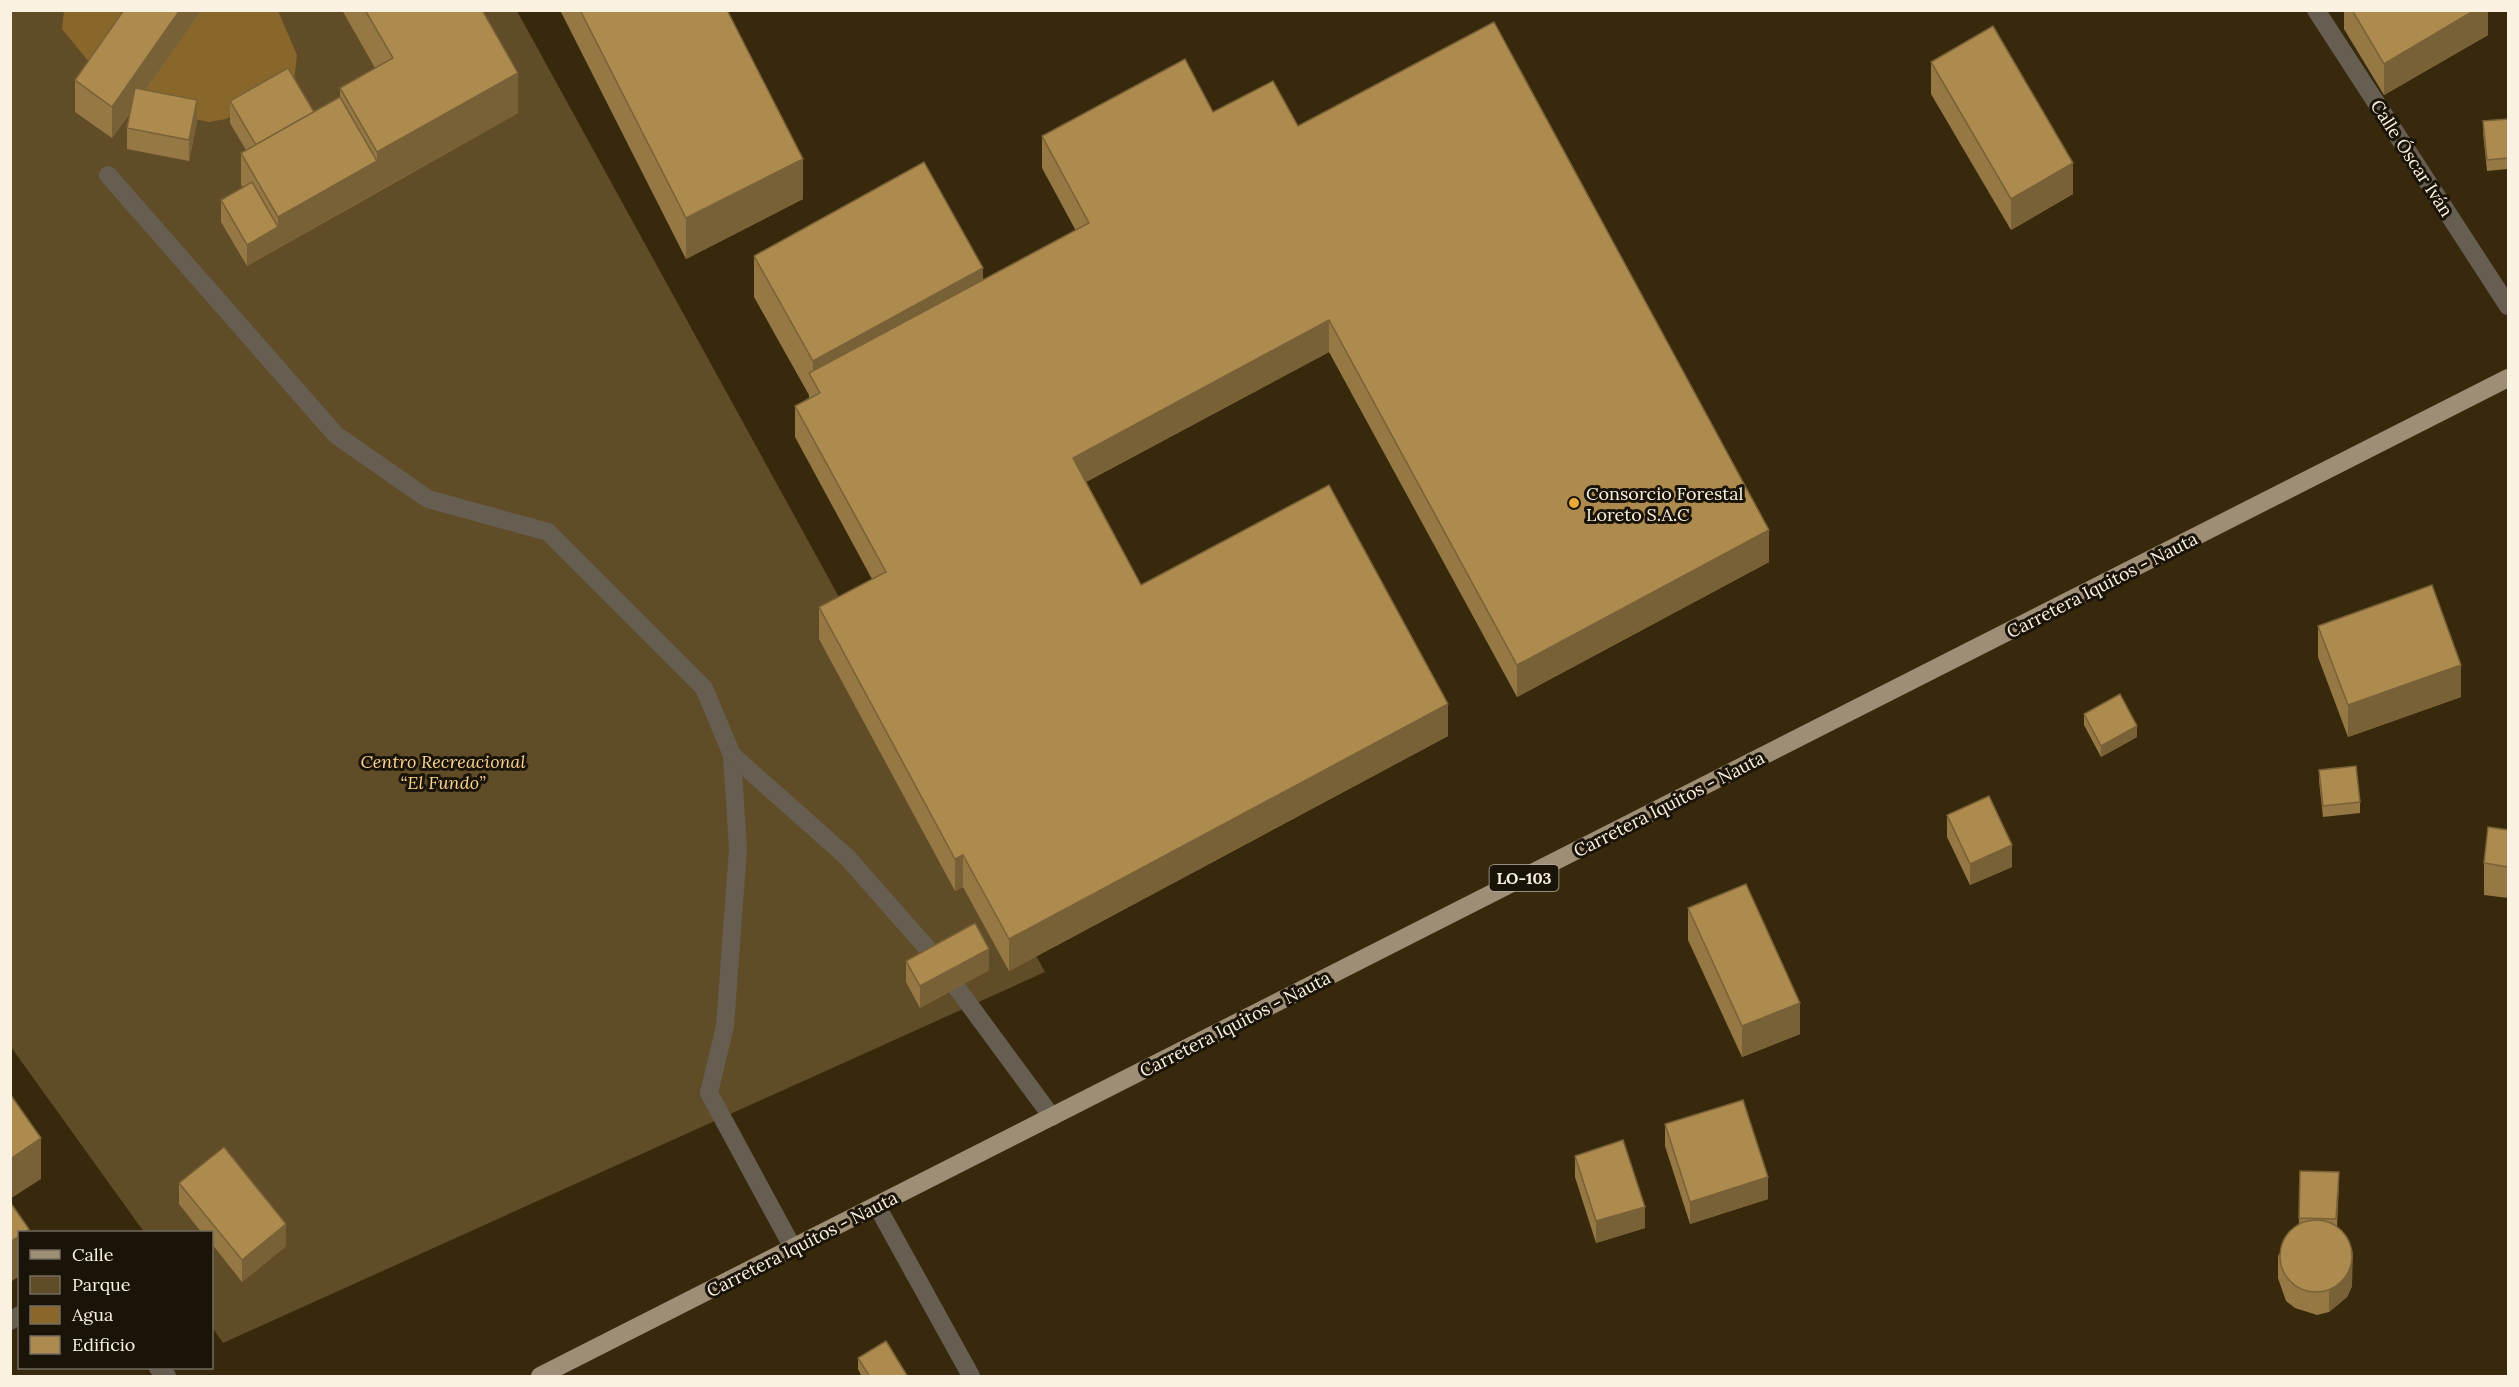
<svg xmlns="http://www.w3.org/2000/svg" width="2519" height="1387" font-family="Lora,serif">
<rect width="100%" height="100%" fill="#38290d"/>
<path fill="#614c28" d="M11,11H517L1045,972L223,1343L212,1327V1232H144L11,1047Z"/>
<path fill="#89672b" d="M64,11H278L297,55L294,81L226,119L209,122L180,116L111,89L62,29Z"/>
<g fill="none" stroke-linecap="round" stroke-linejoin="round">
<g stroke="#655e51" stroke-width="18">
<path d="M108,175L336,435L428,499L548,532L704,688L732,755L738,849L725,1026L709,1093L793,1248"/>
<path d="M732,755L847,857L941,964"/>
<path d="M957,988L1052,1117"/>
<path d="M10,1321L20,1315"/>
<path d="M158,1368L167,1376"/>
</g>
<g stroke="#655e51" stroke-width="18">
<path d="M2316,10L2508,306"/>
<path d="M877,1206L971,1376"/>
</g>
<path stroke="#9e8e75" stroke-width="18" d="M540,1376L2508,378"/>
</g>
<g fill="#957844">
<path d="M124,10H202L146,90L197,122L189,161L127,149V128L130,113L112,138L75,112V80Z"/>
<path d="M342,10H482L518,113L247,266L221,222V200L243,187L241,185V153L246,150L230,123V101L314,112L340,97V88L375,68Z"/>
<path d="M560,10H727L803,199L686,259Z"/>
<path d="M2344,10H2488V35L2384,95L2344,29Z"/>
<path d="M1931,62L2073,194L2011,230L1931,94Z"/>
<path d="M1213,112L1298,126L1769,562L1517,697L1329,352L1086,482L1141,585L1448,736L1009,971L963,887L955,891L819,639V607L872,579L795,437V406L809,398V395L754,297V256L983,280L1076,231L1042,168V136Z"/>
<path d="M2508,119V169L2487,171L2483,132V121Z"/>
<path d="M2318,626L2461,697L2348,737L2318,657Z"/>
<path d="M2084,714L2137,737L2101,757L2084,725Z"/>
<path d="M2319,770L2360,802V813L2323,817L2319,781Z"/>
<path d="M1947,815L2012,867L1970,885L1947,837Z"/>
<path d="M2508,830V898L2484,895V863Z"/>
<path d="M1688,908L1800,1034L1742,1057L1688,940Z"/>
<path d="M906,961L989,970L920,1008L906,982Z"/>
<path d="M1665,1124L1768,1199L1690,1224L1665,1146Z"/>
<path d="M1575,1156L1645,1228L1596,1243L1575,1177Z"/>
<path d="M2300,1171L2339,1183L2337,1227L2352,1286L2347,1297L2329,1312L2317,1315L2295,1308L2286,1301L2278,1278V1256L2299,1223Z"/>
<path d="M179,1183L286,1246L242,1282L212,1244V1233H202L179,1204Z"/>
<path d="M858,1358L908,1377H862L858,1369Z"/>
</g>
<g fill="#796137">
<path d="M180,10H202L112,138V107Z"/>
<path d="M2475,10H2488V35L2384,95V64Z"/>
<path d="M518,73V113L377,192V152Z"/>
<path d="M197,100V122L189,161V140Z"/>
<path d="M803,159V199L686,259V218Z"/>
<path d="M377,161V192L247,266V245L278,227V217Z"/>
<path d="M2073,163V194L2011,230V199Z"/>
<path d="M983,268V309L820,393L813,380V361Z"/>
<path d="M1329,320V352L1073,489V458Z"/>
<path d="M1769,530V562L1517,697V665Z"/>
<path d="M2461,665V697L2348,737V705Z"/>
<path d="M1448,704V736L1009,971V939Z"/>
<path d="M2137,726V737L2101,757V746Z"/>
<path d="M2012,845V867L1970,885V864Z"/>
<path d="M963,855V887L955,891V859Z"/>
<path d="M989,949V970L920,1008V986Z"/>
<path d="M1800,1003V1034L1742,1057V1026Z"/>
<path d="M41,1138V1179L10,1199V1159Z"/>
<path d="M1768,1177V1199L1690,1224V1202Z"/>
<path d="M1645,1207V1228L1596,1243V1221Z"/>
<path d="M286,1224V1246L242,1282V1260Z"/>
<path d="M20,1236V1276L10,1282V1242Z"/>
<path d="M2353,1251L2352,1286L2347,1297L2329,1312V1291Z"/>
</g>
<g fill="#ad8b4f" stroke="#796137" stroke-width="1.5">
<path d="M124,10H180L112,107L75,80Z"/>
<path d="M365,10H482L518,73L377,152L340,88L393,58Z"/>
<path d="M580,10H727L803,159L686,218Z"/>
<path d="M2352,10H2475L2384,64Z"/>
<path d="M1494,22L1769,530L1517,665L1329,320L1073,458L1141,585L1329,485L1448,704L1009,939L963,855L955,859L819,607L886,572L795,406L820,393L809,373L1089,223L1042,136L1185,59L1213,112L1273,81L1298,126Z"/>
<path d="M1993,26L2073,163L2011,199L1931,62Z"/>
<path d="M288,68L314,112L256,145L230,101Z"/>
<path d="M135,88L197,100L189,140L127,128Z"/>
<path d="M340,97L377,161L278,217L241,153Z"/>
<path d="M2508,119V158L2487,160L2483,121Z"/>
<path d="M924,162L983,268L813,361L754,256Z"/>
<path d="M252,182L278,227L247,245L221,200Z"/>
<path d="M2432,585L2461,665L2348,705L2318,626Z"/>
<path d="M2120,694L2137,726L2101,746L2084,714Z"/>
<path d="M2356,766L2360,802L2323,806L2319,770Z"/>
<path d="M1989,796L2012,845L1970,864L1947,815Z"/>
<path d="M2488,827L2508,830V867L2484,863Z"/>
<path d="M1746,884L1800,1003L1742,1026L1688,908Z"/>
<path d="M975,923L989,949L920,986L906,961Z"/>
<path d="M10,1094L41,1138L10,1159Z"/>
<path d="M1743,1100L1768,1177L1690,1202L1665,1124Z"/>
<path d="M1623,1140L1645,1207L1596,1221L1575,1156Z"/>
<path d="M224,1147L286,1224L242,1260L179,1183Z"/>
<path d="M2300,1171L2339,1172L2336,1219L2299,1218Z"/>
<path d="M10,1202L29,1229L24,1233H20V1236L10,1242Z"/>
<circle cx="2316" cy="1256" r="36"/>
<path d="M886,1341L908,1377H870L858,1358Z"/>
</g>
<circle fill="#e8ab37" stroke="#1a1308" stroke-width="2" cx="1574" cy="503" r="6"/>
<g text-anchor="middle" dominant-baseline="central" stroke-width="6" stroke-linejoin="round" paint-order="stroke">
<rect fill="#1a1308" stroke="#b8aea0" stroke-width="1.5" x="1489.5" y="865" width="69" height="26" rx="4.5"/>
<g font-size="16" font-weight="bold" fill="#fbf1e1">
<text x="1524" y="878">LO-103</text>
</g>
<g font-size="18" fill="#fbf1e1" stroke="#1a1308">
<text transform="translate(2412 158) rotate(57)">Calle Óscar Iván</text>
<text transform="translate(2102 585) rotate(-27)">Carretera Iquitos - Nauta</text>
<text transform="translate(1669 804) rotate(-27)">Carretera Iquitos - Nauta</text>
<text transform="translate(1235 1024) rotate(-27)">Carretera Iquitos - Nauta</text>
<text transform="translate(802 1244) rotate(-27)">Carretera Iquitos - Nauta</text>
</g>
<g font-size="18" fill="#fbf1e1" stroke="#1a1308" text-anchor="start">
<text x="1586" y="493">Consorcio Forestal<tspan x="1586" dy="21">Loreto S.A.C</tspan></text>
</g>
<g font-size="18" font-style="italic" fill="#fbd391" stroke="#1a1308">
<text x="443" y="761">Centro Recreacional<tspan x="443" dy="21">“El Fundo”</tspan></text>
</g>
</g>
<rect width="2519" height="1387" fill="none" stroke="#fbf1e1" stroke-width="24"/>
<rect x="18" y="1231" width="195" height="138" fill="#1a1308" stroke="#746c5f" stroke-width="1.5"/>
<rect x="30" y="1250" width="30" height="9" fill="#9e8e75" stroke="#746c5f" stroke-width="1.5"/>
<text x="72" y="1261" font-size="18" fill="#fbf1e1">Calle</text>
<rect x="30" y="1276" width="30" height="18" fill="#614c28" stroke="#746c5f" stroke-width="1.5"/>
<text x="72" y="1291" font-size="18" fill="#fbf1e1">Parque</text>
<rect x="30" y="1306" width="30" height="18" fill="#89672b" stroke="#746c5f" stroke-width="1.5"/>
<text x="72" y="1321" font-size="18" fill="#fbf1e1">Agua</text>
<rect x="30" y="1336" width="30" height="18" fill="#ad8b4f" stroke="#746c5f" stroke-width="1.5"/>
<text x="72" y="1351" font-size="18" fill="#fbf1e1">Edificio</text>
</svg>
